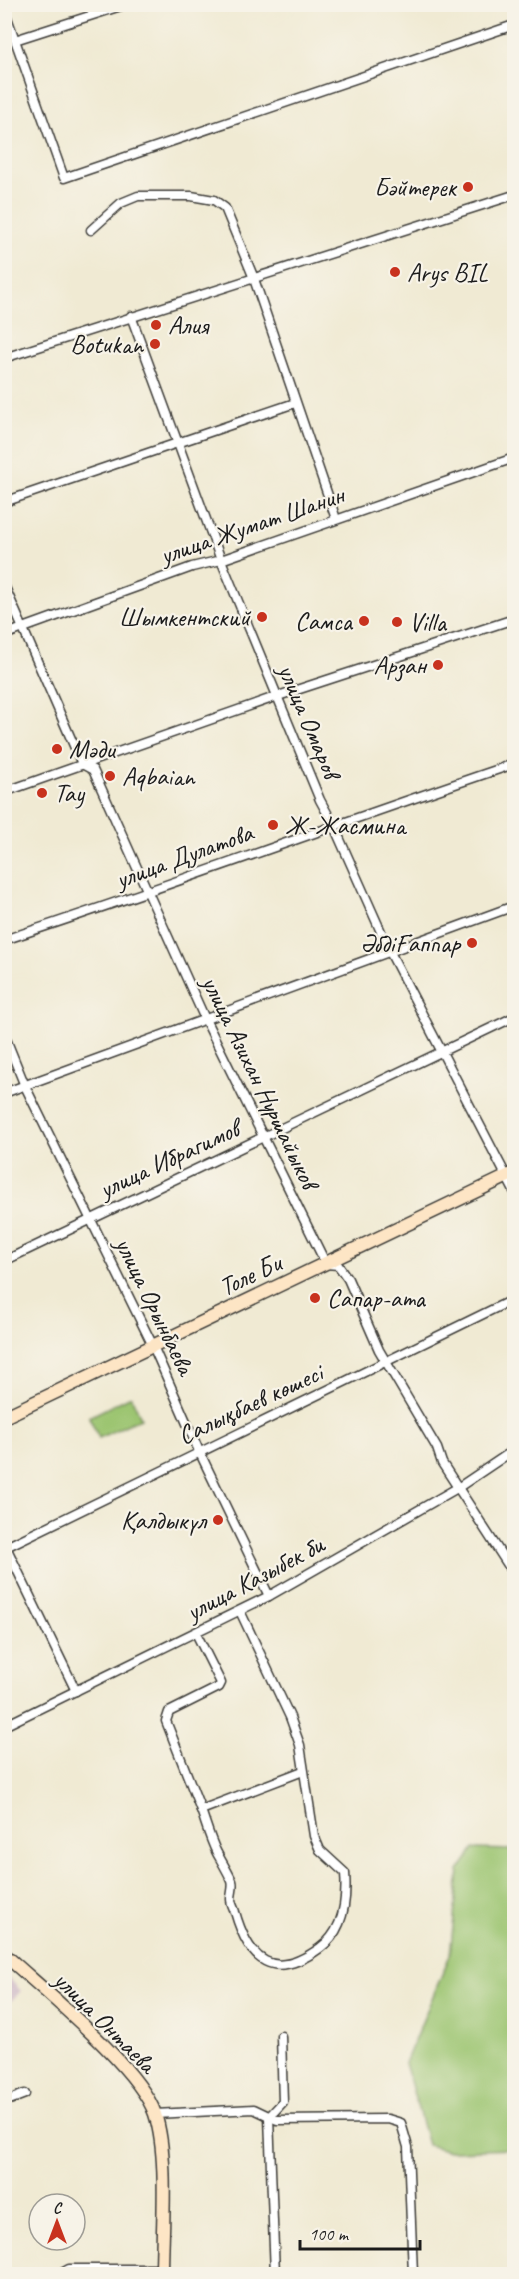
<svg xmlns="http://www.w3.org/2000/svg" width="519" height="2279" font-family="Caveat,sans-serif">
<rect width="100%" height="100%" fill="#f7f3e8"/>
<filter id="ink" filterUnits="userSpaceOnUse"><feTurbulence type="fractalNoise" baseFrequency=".0167" numOctaves="2"/><feDisplacementMap in="SourceGraphic" scale="12" xChannelSelector="R" yChannelSelector="G"/><feConvolveMatrix kernelMatrix="1 2 1 2 8 2 1 2 1" color-interpolation-filters="sRGB"/></filter>
<filter id="wash" filterUnits="userSpaceOnUse"><feTurbulence type="fractalNoise" baseFrequency=".008" numOctaves="4" result="noise"/><feDisplacementMap in="SourceGraphic" scale="24" xChannelSelector="R" yChannelSelector="G"/><feGaussianBlur stdDeviation="1.35" result="paint"/><feColorMatrix in="noise" values="0 0 0 0 0 0 0 0 0 0 0 0 0 0 0 0 0 1.4 0 .05"/><feComposite in="paint" operator="in"/></filter>
<g filter="url(#wash)">
<rect width="100%" height="100%" fill="#f0ead3"/>
<path fill="#d1bdc9" d="M5,1974L21,1991L5,2007Z"/>
<g fill="#9cc571" stroke="#5c7046" stroke-width="1.5">
<path d="M131,1396L141,1418L99,1438L89,1417Z"/>
<path d="M474,1849L514,1850V2149L449,2151L428,2145L405,2063L450,1955L459,1871Z"/>
</g>
</g>
<g filter="url(#ink)">
<g fill="none" stroke-linecap="round" stroke-linejoin="round">
<defs>
<g id="street">
<path d="M4,9L64,178L514,25"/>
<path d="M15,40L127,4"/>
<path d="M91,230L121,203L138,196H191L214,200L225,208L253,276L336,519"/>
<path d="M131,316L221,560L320,800L333,824L390,952L514,1191"/>
<path d="M4,358L514,195"/>
<path d="M4,502L295,403"/>
<path d="M4,585L82,764L93,770L205,1019L326,1264L338,1265L348,1279L379,1350L437,1448L442,1463L514,1574"/>
<path d="M4,635L192,567L221,560L514,458"/>
<path d="M4,792L275,697L514,619"/>
<path d="M4,940C175,884 344,821 514,764"/>
<path d="M4,1034L25,1086L153,1346L199,1451L269,1596"/>
<path d="M4,1093L514,906"/>
<path d="M4,1261L514,1017"/>
<path d="M6,1547L76,1691"/>
<path d="M4,1548L514,1299"/>
<path d="M196,1633L221,1683L219,1687L169,1712L166,1721L201,1810L303,1771"/>
<path d="M4,1726L269,1596L459,1487L514,1450"/>
<path d="M201,1810C206,1824 210,1839 217,1853C222,1862 228,1872 232,1881C234,1887 231,1893 231,1899C231,1904 234,1908 235,1912C249,1961 273,1982 320,1948C344,1931 347,1899 345,1873L320,1850L314,1836L300,1745L290,1717L240,1611"/>
<path d="M4,2102L25,2094"/>
<path d="M155,2114L254,2109L277,2120L388,2119L401,2123L408,2147L413,2274"/>
<path d="M60,2274L69,2269H162"/>
<path d="M275,2274L269,2117L283,2102L281,2036"/>
</g>
<g id="secondary">
<path d="M4,1417L514,1173"/>
<path d="M4,1954C43,1990 140,2068 155,2114C169,2157 162,2228 162,2274"/>
</g>
</defs>
<use href="#street" stroke="#3c3b37" stroke-width="11"/>
<use href="#secondary" stroke="#3c3b37" stroke-width="15"/>
<use href="#street" stroke="#fff" stroke-width="8"/>
<use href="#secondary" stroke="#fde5c5" stroke-width="12"/>
</g>
</g>
<g fill="#c8321e" stroke="#f7f3e8" stroke-width="2">
<circle cx="468" cy="187" r="6"/>
<circle cx="395" cy="272" r="6"/>
<circle cx="156" cy="325" r="6"/>
<circle cx="155" cy="344" r="6"/>
<circle cx="262" cy="617" r="6"/>
<circle cx="364" cy="621" r="6"/>
<circle cx="397" cy="622" r="6"/>
<circle cx="438" cy="665" r="6"/>
<circle cx="57" cy="749" r="6"/>
<circle cx="110" cy="776" r="6"/>
<circle cx="42" cy="793" r="6"/>
<circle cx="273" cy="825" r="6"/>
<circle cx="472" cy="943" r="6"/>
<circle cx="315" cy="1298" r="6"/>
<circle cx="218" cy="1520" r="6"/>
</g>
<g text-anchor="middle" dominant-baseline="central" stroke-width="4.5" stroke-linejoin="round" paint-order="stroke">
<g font-size="26" fill="#1c1c1c" stroke="#f7f3e8" text-anchor="start">
<text x="456" y="187" text-anchor="end">Бәйтерек</text>
<text x="407" y="272">Arys BIL</text>
<text x="168" y="325">Алия</text>
<text x="143" y="344" text-anchor="end">Botukan</text>
<text x="250" y="617" text-anchor="end">Шымкентский</text>
<text x="352" y="621" text-anchor="end">Самса</text>
<text x="409" y="622">Villa</text>
<text x="426" y="665" text-anchor="end">Арзан</text>
<text x="69" y="749">Мәди</text>
<text x="122" y="776">Aqbaian</text>
<text x="54" y="793">Тау</text>
<text x="285" y="825">Ж-Жасмина</text>
<text x="460" y="943" text-anchor="end">ӘбдіҒаппар</text>
<text x="327" y="1298">Сапар-ата</text>
<text x="206" y="1520" text-anchor="end">Қалдыкүл</text>
</g>
<g font-size="26" fill="#1c1c1c" stroke="#f7f3e8">
<text transform="translate(252 525) rotate(-19)">улица Жумат Шанин</text>
<text transform="translate(309 721) rotate(67)">улица Омаров</text>
<text transform="translate(184 856) rotate(-20)">улица Дулатова</text>
<text transform="translate(260 1082) rotate(64)">улица Азихан Нуршайыков</text>
<text transform="translate(169 1159) rotate(-25)">улица Ибрагимов</text>
<text transform="translate(250 1275) rotate(-25)">Толе Би</text>
<text transform="translate(155 1306) rotate(64)">улица Орынбаева</text>
<text transform="translate(250 1404) rotate(-25)">Салықбаев көшесі</text>
<text transform="translate(255 1578) rotate(-28)">улица Казыбек би</text>
<text transform="translate(105 2022) rotate(45)">улица Онтаева</text>
</g>
</g>
<rect width="519" height="2279" fill="none" stroke="#f7f3e8" stroke-width="24"/>
<g transform="translate(57 2222)"><circle r="28" fill="#f7f3e8" stroke="#9f9d96" stroke-width="1.5"/>
<path d="M0-4.5L10 22L0 15L-10 22Z" fill="#c8321e"/>
<text y="-9" font-size="16" font-weight="bold" text-anchor="middle" fill="#1c1c1c">С</text>
</g>
<path d="M300 2240v9h120v-9" fill="none" stroke="#1c1c1c" stroke-width="3"/>
<text x="309" y="2240" font-size="18" fill="#1c1c1c" stroke="#f7f3e8" stroke-width="4.5" paint-order="stroke">100 m</text>
</svg>
